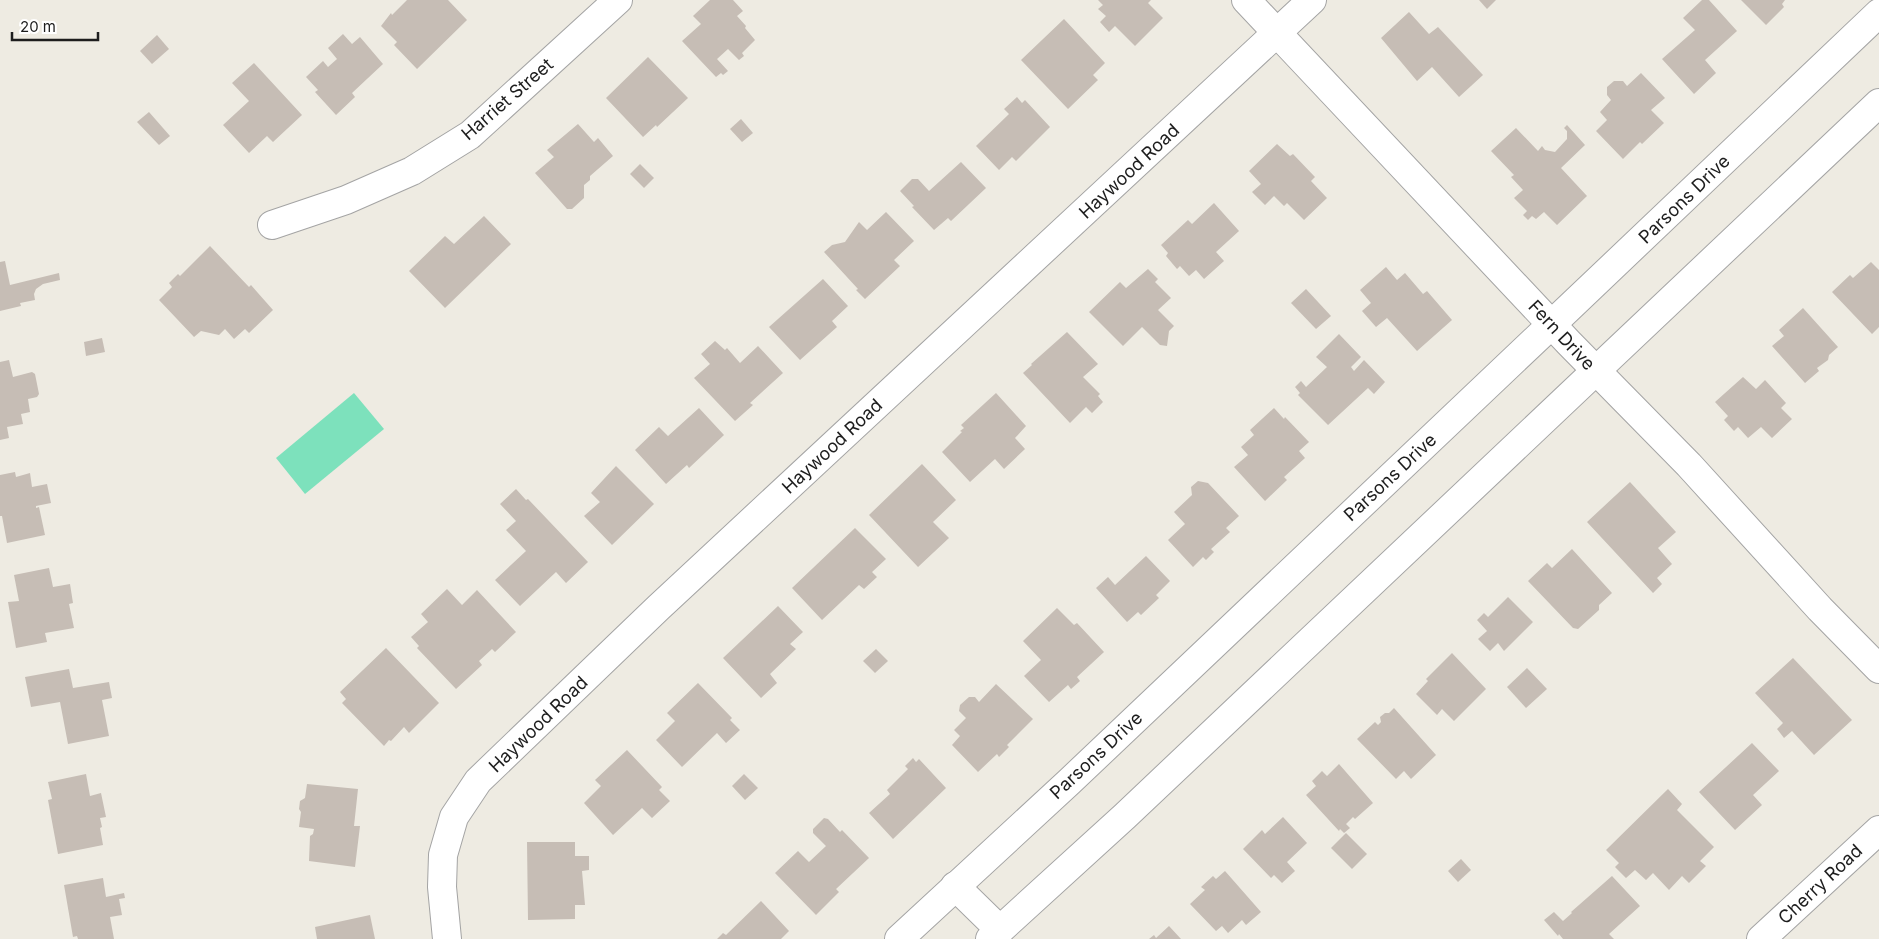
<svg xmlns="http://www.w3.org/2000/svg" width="1879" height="939" font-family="Inter,sans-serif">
<rect width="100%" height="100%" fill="#eeebe2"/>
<path fill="#7de1bc" d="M354,393L384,429L305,494L276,458Z"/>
<g fill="#c6bdb5">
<path d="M407,0H448L467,20L417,69L394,45L397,42L381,26L391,13L392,15Z"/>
<path d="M710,0H733L743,11L737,16L746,26L745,28L755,40L742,53L744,56L739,60L728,49L717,59L728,71L723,75L721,73L716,77L682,41L701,24L693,16Z"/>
<path d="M1098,0H1151L1148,3L1163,18L1135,46L1115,26L1109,32L1100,22L1106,16L1098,9L1103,5Z"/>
<path d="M1479,0H1496L1487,9Z"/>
<path d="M1702,0H1709L1737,31L1705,60L1716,73L1694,94L1662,59L1695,30L1683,18Z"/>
<path d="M1741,0H1785L1782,4L1784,7L1766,25Z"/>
<path d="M1409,12L1429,34L1438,27L1483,75L1459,97L1432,67L1417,81L1381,38Z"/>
<path d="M1064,19L1105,63L1093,75L1098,80L1068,109L1021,60Z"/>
<path d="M343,34L352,44L360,37L383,64L352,93L355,97L336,115L315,92L318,90L306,77L323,61L328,67L337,59L328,48Z"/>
<path d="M157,35L169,49L152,64L140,51Z"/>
<path d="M648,57L688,98L657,127L656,125L643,137L606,98Z"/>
<path d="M254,63L302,115L273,142L267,136L249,153L223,125L249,101L232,83Z"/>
<path d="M1641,73L1665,98L1651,110L1664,123L1642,144L1640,142L1623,159L1596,131L1607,120L1600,112L1611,100L1607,95V87L1614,81H1623L1627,86Z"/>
<path d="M1017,97L1022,103L1025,100L1050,127L1016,161L1012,157L999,170L976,146L1009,114L1004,109Z"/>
<path d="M149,112L170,136L159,145L137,122Z"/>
<path d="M741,119L753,133L742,142L730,129Z"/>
<path d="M578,124L594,142L598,138L613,156L590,176V180L584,185V198L572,209H567L535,173L554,157L547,150Z"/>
<path d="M1567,125L1585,145L1561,168L1587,196L1557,225L1544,212L1536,219L1532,216L1528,220L1523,215L1527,211L1514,198L1523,190L1511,177L1514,175L1491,151L1516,128L1538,151L1542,146L1545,150L1555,152L1567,139V131L1564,128Z"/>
<path d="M1277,144L1290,156L1293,154L1315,177L1311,181L1327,198L1304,220L1287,203L1284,206L1274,196L1265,205L1252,192L1261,184L1249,171Z"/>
<path d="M961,162L986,188L951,221L948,218L934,230L912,207L914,206L900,191L912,179H918L929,191Z"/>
<path d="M640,164L654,178L644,188L630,174Z"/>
<path d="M1214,203L1239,231L1216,252L1224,261L1204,279L1196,270L1189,276L1180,266L1177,269L1166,256L1168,253L1161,245L1188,220L1192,224Z"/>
<path d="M886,212L914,241L894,260L900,266L865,299L856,290L858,289L824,252L832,245L845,242L859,222L867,230Z"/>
<path d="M484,216L511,244L445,308L409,271L445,236L454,244Z"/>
<path d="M210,246L249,287L251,285L273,310L249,333L245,329L234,339L225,329L219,335L201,331L194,337L159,300L172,287L169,283L178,274L180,276Z"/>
<path d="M5,261L10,285L59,273L60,280L43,284L36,289L34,294L35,300L20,303L21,306L0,311V262Z"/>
<path d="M1871,262L1879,270V327L1872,334L1832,292L1850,275L1853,278Z"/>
<path d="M1386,267L1397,280L1405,273L1423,294L1427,291L1452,320L1417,351L1387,318L1376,327L1362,311L1371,303L1360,290Z"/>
<path d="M1148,269L1158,279L1155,282L1171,298L1158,310L1174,326L1169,331L1167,346L1160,345L1142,327L1123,346L1089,312L1120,282L1126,288Z"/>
<path d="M823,279L848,306L832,321L837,327L800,360L769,327Z"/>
<path d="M1306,289L1331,316L1316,329L1291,303Z"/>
<path d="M1803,308L1838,347L1829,355L1828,360L1817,368L1819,371L1805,383L1772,346L1784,336L1779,330Z"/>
<path d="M1067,332L1098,364L1083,377L1100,394L1098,396L1103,402L1092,413L1086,407L1070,423L1023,373L1032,365L1031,364Z"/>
<path d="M1339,334L1361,357L1351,367L1354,371L1364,360L1385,382L1374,394L1368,388L1328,425L1298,395L1300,393L1295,387L1301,381L1306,387L1327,367L1316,357Z"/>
<path d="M102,338L105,352L86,356L84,342Z"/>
<path d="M715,341L725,350L727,348L740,363L758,346L783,373L750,403L753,405L735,421L694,378L710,364L701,354Z"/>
<path d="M9,360L13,377L32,372L35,374L39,394L37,397L28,399L30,412L21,414L23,424L7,427L9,438L0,440V362Z"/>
<path d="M1743,377L1756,389L1765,380L1786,403L1781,408L1792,419L1772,438L1761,427L1748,438L1738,427L1734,431L1724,420L1728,416L1715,402Z"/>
<path d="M996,393L1026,426L1015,438L1025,449L1004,469L995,459L970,482L942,452L962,432L960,431L964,428L961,425Z"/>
<path d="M699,408L724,435L689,468L687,465L666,484L635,450L659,427L668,436Z"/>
<path d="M1274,408L1284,419L1285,417L1309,442L1299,451L1305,458L1284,477L1287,480L1265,501L1234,467L1248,455L1241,447L1254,435L1250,430Z"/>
<path d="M922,464L956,500L933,522L949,538L918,567L869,515Z"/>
<path d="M616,466L654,504L612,545L584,516L600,502L591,493Z"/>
<path d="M15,472L16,477L30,473L32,487L47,484L51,503L36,506V508L39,507L45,535L7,543L2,516H0V475Z"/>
<path d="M1198,481L1208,483L1239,516L1226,528L1230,532L1211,549L1214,552L1206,560L1203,557L1193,567L1168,540L1185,524L1174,512L1192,495L1191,487Z"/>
<path d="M1630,482L1676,532L1658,548L1672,564L1657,578L1662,584L1653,593L1587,522Z"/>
<path d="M516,489L526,500L528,499L588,562L566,583L556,572L520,606L495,580L526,551L506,530L516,521L500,504Z"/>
<path d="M855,528L886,559L872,572L877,577L864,589L859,585L822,620L792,588Z"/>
<path d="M1572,549L1612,593L1599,605V610L1578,629L1573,628L1528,581L1547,563L1552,568Z"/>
<path d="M1146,556L1170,581L1156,595L1159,598L1141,615L1138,612L1127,622L1096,588L1108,577L1115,585Z"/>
<path d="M49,568L53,587L70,584L73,603L69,604L74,628L45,633L47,642L16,648L8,602L19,601L14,575Z"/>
<path d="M447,589L462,605L477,590L516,632L495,652L492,649L479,661L482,665L456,689L417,648L419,646L411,637L428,622L421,614Z"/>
<path d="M1508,597L1533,622L1504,651L1498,643L1490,651L1478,639L1487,631L1477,620L1484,613L1488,617Z"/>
<path d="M778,606L803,632L790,644L796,649L770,674L777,683L761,698L723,658Z"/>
<path d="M1057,608L1074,625L1077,623L1104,652L1077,677L1080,681L1071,689L1068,685L1049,702L1024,676L1041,660L1023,641Z"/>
<path d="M386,648L439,703L409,733L404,727L391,741L389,740L384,746L342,703L346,699L340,692Z"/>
<path d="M876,649L888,661L875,673L863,661Z"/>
<path d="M1452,653L1486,689L1454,721L1442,709L1437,715L1416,694L1428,681L1426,679Z"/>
<path d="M1793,658L1852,720L1814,755L1792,731L1784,738L1777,729L1783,723L1755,693Z"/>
<path d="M1527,668L1547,689L1526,708L1507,687Z"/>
<path d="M69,669L73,688L109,682L112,698L102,700L109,736L68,744L60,702L31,707L25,677Z"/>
<path d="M698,683L732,718L730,720L740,730L726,743L717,733L682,767L656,740L675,721L667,713Z"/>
<path d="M996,684L1033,719L1007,745L1009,747L999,757L997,754L978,772L952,745L960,736L954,730L966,718L959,711L960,705L969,697H975L979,702Z"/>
<path d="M1394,708L1436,755L1411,779L1404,771L1396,779L1357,739L1375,722L1378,725L1381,722L1380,717L1385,713H1389Z"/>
<path d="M1752,743L1779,771L1753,795L1762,805L1735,830L1699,792Z"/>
<path d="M627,750L662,787L659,790L670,801L652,818L642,808L613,835L584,803L601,786L595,780Z"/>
<path d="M913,758L916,762L919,759L946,788L893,839L869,813L890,794L887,790L908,769L905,766Z"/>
<path d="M1339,764L1373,803L1355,819L1353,817L1346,824L1350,828L1344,833L1340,829L1339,831L1306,795L1316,786L1312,781L1322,771L1327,776Z"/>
<path d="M86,774L90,796L101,793L106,817L100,818L102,827L100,828L103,845L58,854L48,800L52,799L48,782Z"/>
<path d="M744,774L758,788L745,800L732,786Z"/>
<path d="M307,784L358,789L354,826H360L355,867L309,861L310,836L313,834L314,829L299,827L301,812L299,809L300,801L305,798Z"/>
<path d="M1668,789L1682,804L1677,810L1714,847L1700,861L1706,866L1689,883L1682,876L1669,890L1653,873L1646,880L1635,870L1626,878L1615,867L1619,863L1606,850Z"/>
<path d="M1283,817L1307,843L1287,862L1295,871L1282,883L1274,875L1271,878L1243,849L1262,830L1265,834Z"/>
<path d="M824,818L828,819L840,832L842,830L869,858L836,889L839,892L816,915L775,873L798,851L809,862L826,846L813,833V829Z"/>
<path d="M1346,833L1367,854L1352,869L1331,848Z"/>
<path d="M527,842H575V856H589V870L582,871L585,905H575V919L528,920Z"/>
<path d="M1461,859L1471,870L1458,882L1448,871Z"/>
<path d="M1225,871L1261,912L1246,925L1242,920L1228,933L1222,926L1216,931L1190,904L1205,890L1201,887L1213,876L1216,879Z"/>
<path d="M1612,876L1640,906L1609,934L1614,939H1563L1559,934L1558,936L1544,920L1554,912L1563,921L1572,913L1571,912Z"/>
<path d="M103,878L106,897L124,893L125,898L119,899L122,915L110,917L114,939H78L77,936L73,937L64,885Z"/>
<path d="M761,901L789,931L781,939H717L723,933L726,935Z"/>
<path d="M370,915L375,939H317L315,927Z"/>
<path d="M1169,926L1181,939H1149L1154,935L1156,938Z"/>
</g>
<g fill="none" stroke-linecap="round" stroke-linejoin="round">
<defs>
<g id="minor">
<path d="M1246,0L1569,343L1689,465L1820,609L1879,669"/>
<path d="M272,225L346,200L412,171L470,135L618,0"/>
<path d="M955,886L1000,930"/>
<path d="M447,939L442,887L443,855L454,817L478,781L658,608L1312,0"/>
<path d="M899,939L1069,782L1552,324L1879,13"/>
<path d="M990,939L1125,816L1879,103"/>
<path d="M1761,939L1879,830"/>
</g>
</defs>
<use href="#minor" stroke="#a4a4a4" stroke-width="30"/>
<use href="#minor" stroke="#fff" stroke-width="28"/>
</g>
<g text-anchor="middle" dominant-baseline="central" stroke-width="4" stroke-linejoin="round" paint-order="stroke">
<g font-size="18" fill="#1d1d1d" stroke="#fff">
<text transform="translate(507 99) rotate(-41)">Harriet Street</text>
<text transform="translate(1129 171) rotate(-43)">Haywood Road</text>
<text transform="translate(1684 199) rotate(-44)">Parsons Drive</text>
<text transform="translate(1562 335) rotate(47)">Fern Drive</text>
<text transform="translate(832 446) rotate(-43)">Haywood Road</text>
<text transform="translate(1390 477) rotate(-43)">Parsons Drive</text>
<text transform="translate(538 724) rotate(-44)">Haywood Road</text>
<text transform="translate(1096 755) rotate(-43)">Parsons Drive</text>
<text transform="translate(1820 884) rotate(-43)">Cherry Road</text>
</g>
</g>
<path d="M12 32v8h86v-8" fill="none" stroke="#1d1d1d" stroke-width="2.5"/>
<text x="20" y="32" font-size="15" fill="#1d1d1d" stroke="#ffffff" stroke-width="4" paint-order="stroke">20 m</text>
</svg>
